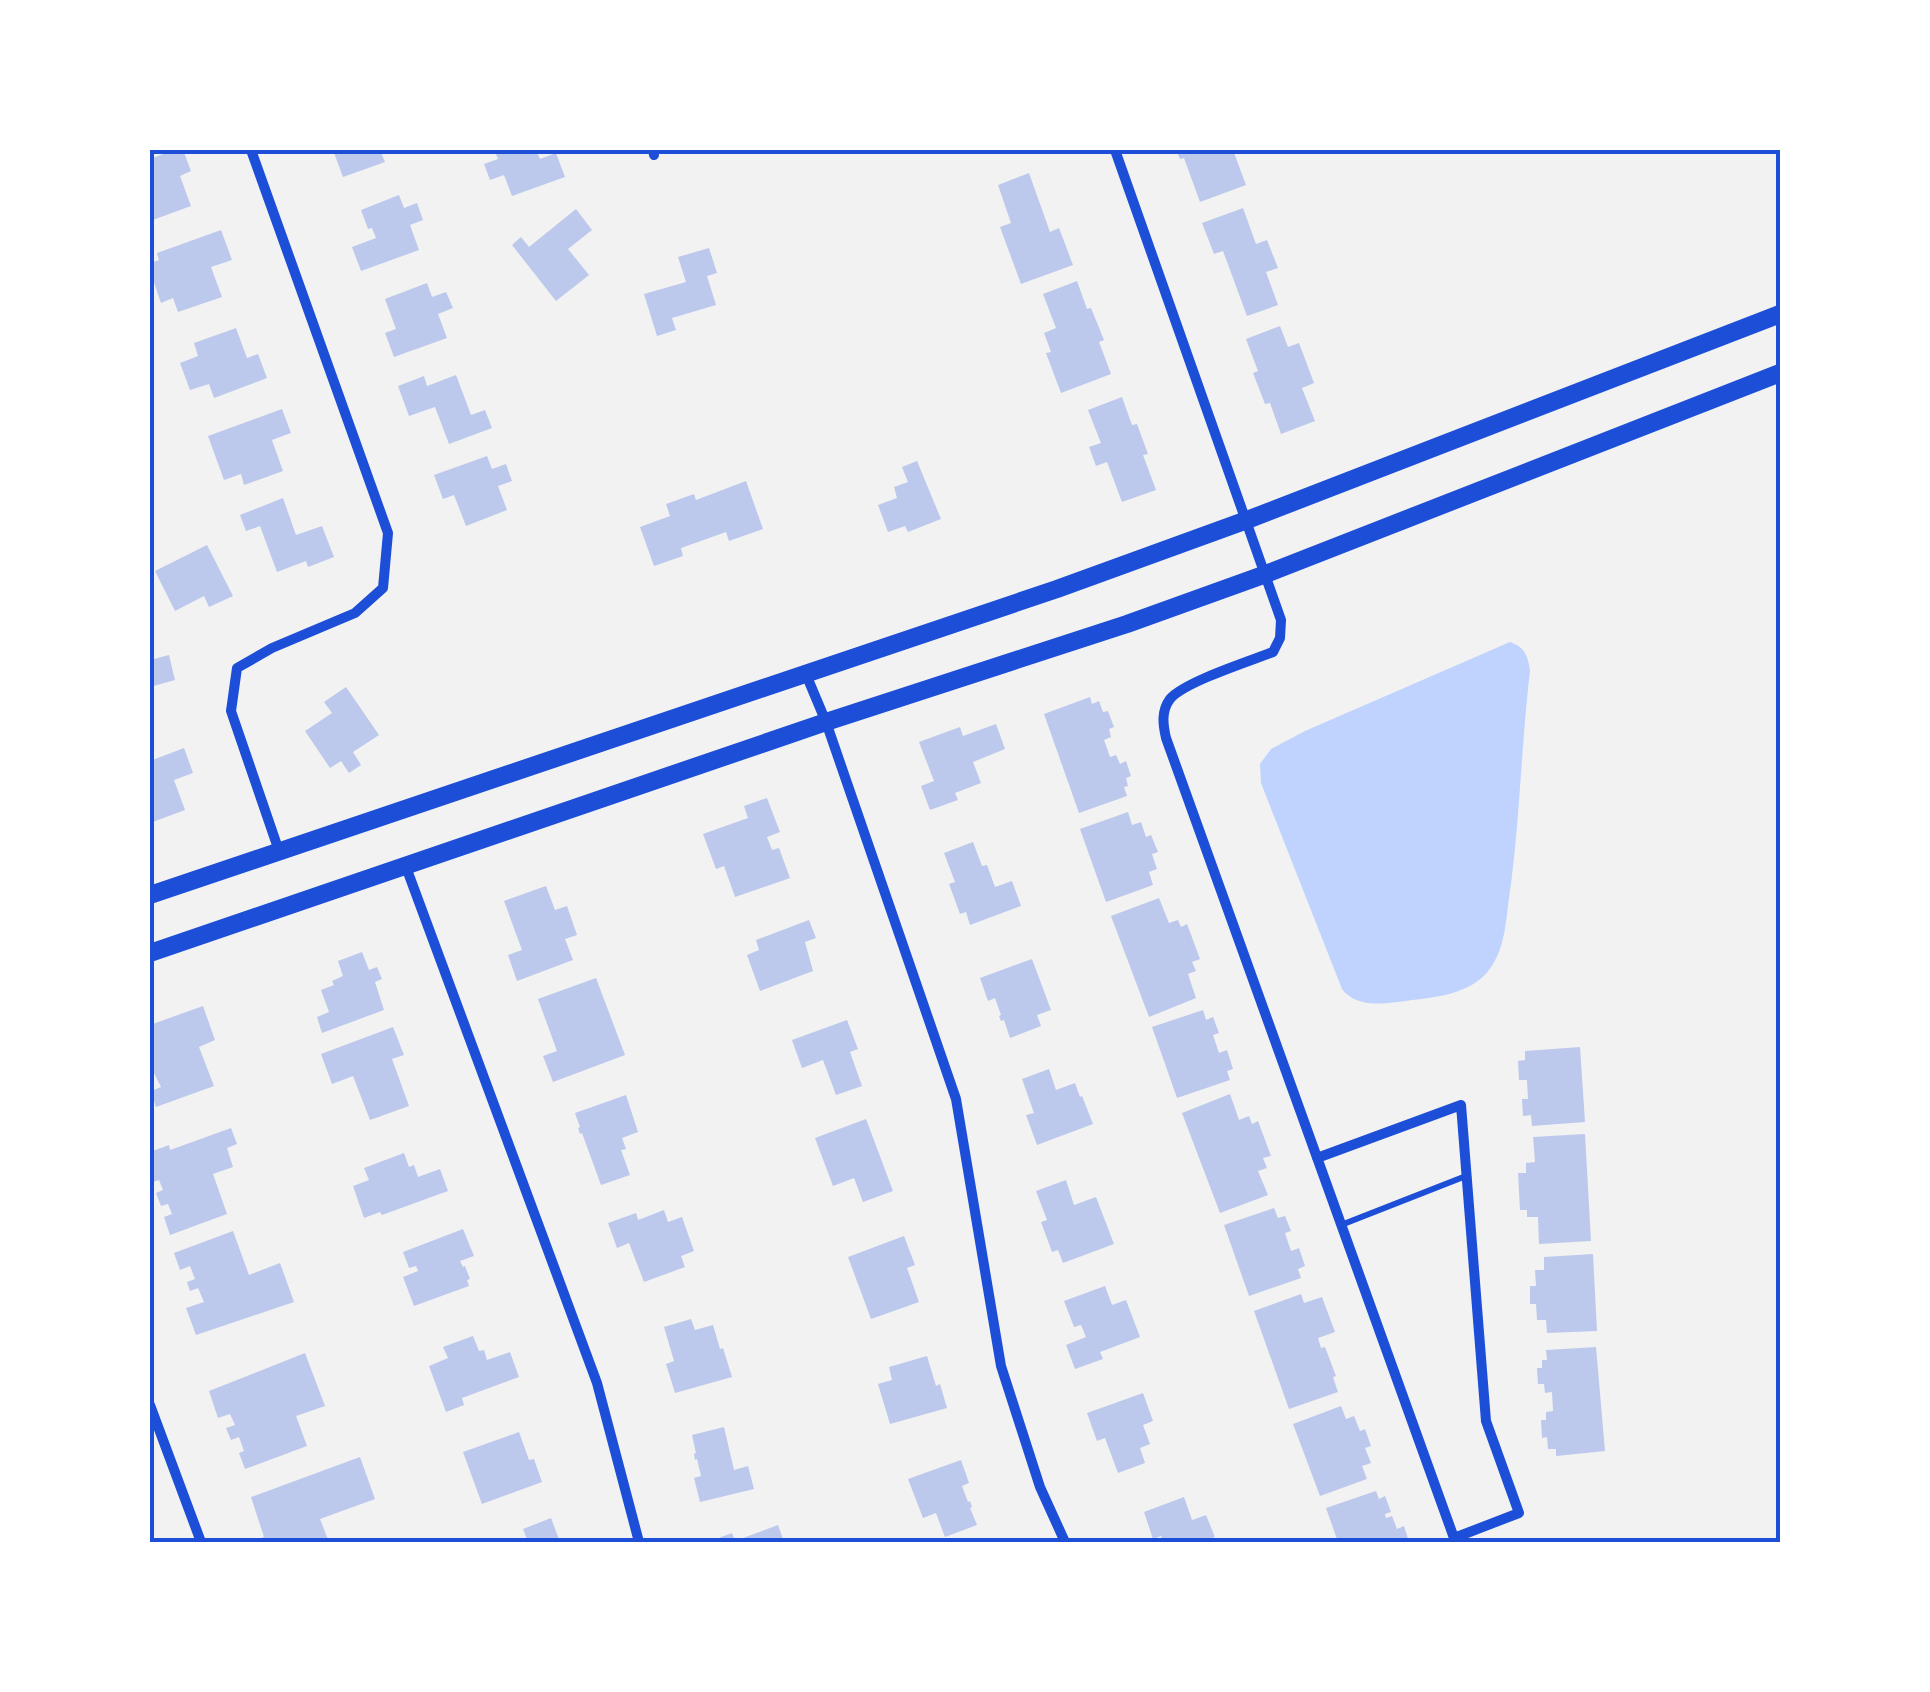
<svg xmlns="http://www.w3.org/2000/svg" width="1930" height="1692" font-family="'Varela Round',sans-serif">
<rect width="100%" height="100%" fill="#f2f2f2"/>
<path fill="#bfd3fe" d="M1510,642C1525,647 1528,656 1530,671C1521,746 1520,823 1509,898C1506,920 1505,945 1493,964C1477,992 1441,997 1412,1000C1389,1003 1358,1010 1342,989L1261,783L1260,764L1271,749L1305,731Z"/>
<g fill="#bdc9ec">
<path d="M174,150H183L191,171L180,176L191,206L150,221V159Z"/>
<path d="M333,150H380L385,162L343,177Z"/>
<path d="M494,150H536L540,159L556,153L565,177L512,196L504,175L490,180L484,164L498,159Z"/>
<path d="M1176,150H1233L1246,185L1200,202L1184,158L1180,159Z"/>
<path d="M1029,173L1050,232L1059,228L1073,265L1021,284L1000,227L1011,223L998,185Z"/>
<path d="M399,195L404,208L417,203L423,220L410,225L419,250L361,271L352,247L376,238L372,228L368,229L361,210Z"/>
<path d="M1243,208L1256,244L1267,240L1278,268L1266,272L1278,305L1247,316L1223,251L1214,254L1202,223Z"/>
<path d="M576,209L592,230L568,249L589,275L556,301L512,245L521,237L529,247Z"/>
<path d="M221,230L232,260L211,267L222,297L178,312L173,298L161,303L150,271V263L159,260L157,253Z"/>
<path d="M709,248L717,273L707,276L716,305L672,318L676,330L657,336L644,294L686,282L678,257Z"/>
<path d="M1077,281L1087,309L1091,308L1104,340L1099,342L1111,374L1061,393L1046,353L1051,352L1044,333L1056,328L1043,294Z"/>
<path d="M427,283L432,297L446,292L453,308L438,314L447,338L394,357L385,333L396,329L385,299Z"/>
<path d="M1280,326L1288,347L1299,343L1314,383L1302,388L1315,421L1281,434L1270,403L1265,404L1253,373L1258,371L1246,339Z"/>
<path d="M236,328L247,358L258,354L267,378L214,398L209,384L190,390L180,363L198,356L194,343Z"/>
<path d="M456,375L471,415L485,410L492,428L449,444L435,407L409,416L398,386L424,376L427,386Z"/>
<path d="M1122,397L1132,425L1137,424L1148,454L1143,455L1156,490L1122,502L1107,462L1096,466L1089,447L1101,443L1088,410Z"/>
<path d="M282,409L291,433L272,440L283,471L244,485L241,474L224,480L208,436Z"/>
<path d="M487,456L492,469L506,464L512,481L498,486L507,510L466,526L454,495L443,499L434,475Z"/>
<path d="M917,461L941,519L908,532L905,526L888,532L878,505L897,498L894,487L908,482L902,467Z"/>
<path d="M746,481L763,529L729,541L726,532L681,548L683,556L654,566L640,527L670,516L666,504L694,494L696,500Z"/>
<path d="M283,498L296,535L322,526L334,557L308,567L306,561L277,572L260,526L246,531L240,515Z"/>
<path d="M207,545L233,596L209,607L204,596L175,611L155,571Z"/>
<path d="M169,655L175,680L150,687V660Z"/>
<path d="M346,687L379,735L353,752L361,765L349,773L341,761L330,768L305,731L332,713L324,702Z"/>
<path d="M1090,697L1092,704L1099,701L1103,712L1108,711L1114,727L1109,729L1111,737L1104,740L1110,757L1116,755L1120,764L1126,761L1131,776L1126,778L1128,786L1124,787L1127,796L1079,813L1044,714Z"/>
<path d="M996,724L1005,749L973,762L981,783L955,793L958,800L930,810L921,786L934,781L919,742L960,727L963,736Z"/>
<path d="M184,748L193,773L174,780L185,810L150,823V761Z"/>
<path d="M767,798L780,832L767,837L772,850L779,848L790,878L735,897L724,866L716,869L703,834L748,818L744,806Z"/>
<path d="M1128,812L1132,825L1141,822L1146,837L1151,835L1158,852L1152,854L1157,869L1149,872L1153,885L1106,902L1080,829Z"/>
<path d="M973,842L982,866L987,865L995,887L1012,881L1021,906L970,925L966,912L960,914L949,884L955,882L944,853Z"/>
<path d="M546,886L555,910L567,906L577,935L565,939L573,960L517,981L508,955L522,950L504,901Z"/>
<path d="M1159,898L1169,923L1178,920L1181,927L1187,924L1200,959L1192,962L1196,971L1188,974L1196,998L1149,1017L1111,916Z"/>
<path d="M809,920L816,938L805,942L813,971L760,991L747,955L759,950L756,940Z"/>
<path d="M362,952L369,970L377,967L382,979L375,982L384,1010L322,1033L317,1017L329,1012L321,990L334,985L332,981L343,976L338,961Z"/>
<path d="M1032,959L1051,1010L1037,1015L1041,1026L1010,1038L1004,1020L1001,1021L999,1016L1001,1015L995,998L988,1001L980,978Z"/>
<path d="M596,978L625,1055L553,1082L543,1056L557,1051L538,999Z"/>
<path d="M203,1006L215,1040L199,1047L214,1086L156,1107L151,1091L161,1087L150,1065L152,1064L150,1058V1025Z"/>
<path d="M1203,1010L1206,1020L1213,1017L1219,1033L1213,1035L1219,1053L1227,1050L1233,1069L1227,1071L1230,1080L1177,1098L1152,1027Z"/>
<path d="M847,1020L858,1049L850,1052L862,1086L836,1095L823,1060L802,1068L792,1040Z"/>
<path d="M393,1027L404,1055L392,1059L409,1106L370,1120L353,1076L332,1084L321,1054Z"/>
<path d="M1580,1047L1585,1122L1532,1126L1531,1115L1523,1116L1522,1099H1528L1527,1080H1519L1518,1061L1525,1060V1051Z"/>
<path d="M1049,1069L1056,1090L1075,1083L1080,1097L1082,1096L1093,1124L1037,1145L1026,1115L1034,1113L1022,1079Z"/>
<path d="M1230,1094L1239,1120L1249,1116L1252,1124L1258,1121L1271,1156L1263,1158L1267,1168L1258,1171L1268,1195L1220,1213L1182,1113Z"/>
<path d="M626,1095L638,1132L622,1138L626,1149L621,1150L630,1175L601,1185L582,1133L580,1134L578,1128L580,1127L575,1113Z"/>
<path d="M866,1119L893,1191L863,1202L854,1178L833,1186L815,1138Z"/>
<path d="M231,1128L237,1144L227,1148L233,1167L213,1174L227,1214L170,1235L164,1217L172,1214L168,1204L161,1206L156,1193L163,1190L159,1180L150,1183V1152L169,1145L170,1150Z"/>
<path d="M1585,1134L1591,1241L1539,1244L1538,1217H1527V1210H1520L1518,1173H1526V1163L1535,1162L1533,1137Z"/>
<path d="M404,1153L409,1167L414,1165L418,1177L440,1169L448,1191L382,1215L380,1212L364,1218L353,1186L369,1180L364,1168Z"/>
<path d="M1066,1180L1074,1205L1096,1197L1114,1244L1063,1263L1058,1250L1052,1252L1041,1222L1047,1220L1036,1191Z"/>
<path d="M1274,1208L1278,1218L1285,1216L1291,1231L1285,1233L1291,1251L1299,1248L1305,1266L1298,1269L1301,1278L1249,1296L1224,1225Z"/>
<path d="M664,1210L668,1222L682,1217L694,1251L681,1256L685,1267L644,1282L629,1243L617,1248L608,1223L636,1213L638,1220Z"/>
<path d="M463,1229L474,1256L460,1261L463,1267L465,1266L470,1279L467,1280L469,1286L414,1306L403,1277L418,1271L416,1266L409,1268L403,1252Z"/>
<path d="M233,1231L249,1275L280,1263L294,1302L196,1335L186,1308L204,1302L198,1288L190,1291L187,1282L195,1279L190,1266L180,1270L174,1253Z"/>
<path d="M904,1236L915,1265L907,1268L919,1302L871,1319L848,1257Z"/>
<path d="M1593,1254L1597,1331L1547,1333L1546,1320H1537L1536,1304H1530V1286H1536L1535,1270H1544V1257Z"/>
<path d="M1105,1286L1112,1305L1126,1300L1140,1337L1100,1352L1103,1359L1075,1369L1066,1345L1086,1337L1081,1325L1074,1327L1064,1301Z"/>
<path d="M1301,1294L1304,1303L1322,1297L1335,1332L1318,1338L1321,1348L1325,1347L1336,1376L1333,1377L1338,1392L1289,1409L1254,1311Z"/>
<path d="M691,1319L695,1330L713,1325L720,1349L723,1348L732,1377L675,1393L666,1364L674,1361L664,1327Z"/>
<path d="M473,1336L479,1351L484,1350L487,1360L510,1352L519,1377L462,1398L464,1405L446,1412L429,1366L448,1358L443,1347Z"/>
<path d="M1596,1347L1605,1451L1556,1456V1449H1548L1547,1437L1542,1438L1541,1420H1546V1412L1553,1411L1552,1392L1545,1393L1544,1384H1538L1537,1368H1542V1360H1547L1546,1350Z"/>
<path d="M305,1353L325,1406L296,1416L307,1446L245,1469L239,1453L244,1451L239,1437L231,1440L226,1428L235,1425L230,1414L218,1418L209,1391Z"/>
<path d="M927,1356L936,1386L940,1384L947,1408L890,1424L878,1384L892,1380L889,1367Z"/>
<path d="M1143,1393L1153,1421L1143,1425L1150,1444L1140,1448L1145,1463L1118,1473L1105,1438L1097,1441L1087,1413Z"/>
<path d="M1341,1406L1346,1419L1354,1416L1360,1431L1365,1429L1371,1446L1365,1448L1371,1463L1362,1466L1367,1479L1320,1496L1293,1424Z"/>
<path d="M724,1427L734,1470L748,1466L754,1489L700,1502L694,1478L701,1476L697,1459L695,1460L694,1454L696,1453L692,1435Z"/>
<path d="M519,1432L529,1460L534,1459L542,1482L482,1504L463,1452Z"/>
<path d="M360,1457L375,1499L320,1519L329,1542H263L261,1538L264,1537L251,1497Z"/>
<path d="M961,1460L969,1483L962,1486L968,1502L970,1501L972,1507L970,1508L977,1525L945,1537L936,1513L923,1518L908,1479Z"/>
<path d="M1376,1491L1379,1499L1385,1496L1391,1512L1385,1514L1386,1518L1392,1516L1397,1529L1404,1526L1409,1542H1338L1326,1508Z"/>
<path d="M1184,1497L1192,1520L1206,1515L1215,1537L1203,1542H1163L1161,1536L1153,1539L1144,1512Z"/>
<path d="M551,1518L560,1542H528L523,1529Z"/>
<path d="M778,1525L784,1542H708L732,1533L735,1541Z"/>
</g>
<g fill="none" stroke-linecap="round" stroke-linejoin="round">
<path stroke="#1d4ed8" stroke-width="6" d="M1341,1225L1466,1176"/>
<g stroke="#1d4ed8" stroke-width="10">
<path d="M251,150L388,533L383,588L355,613L272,648L237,668L231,711L279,851"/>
<path d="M653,150L654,155"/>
<path d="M1115,150L1281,620L1280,638L1273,652C1250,661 1184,682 1170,699C1161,711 1163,725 1166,738L1454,1538L1519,1513L1486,1421L1461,1105L1317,1158"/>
<path d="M805,672L826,722L956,1099L1001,1366L1040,1487L1065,1542"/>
<path d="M406,867L597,1383L639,1542"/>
<path d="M150,1405L201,1542"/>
</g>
<g stroke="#1d4ed8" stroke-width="18">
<path d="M150,895L1057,589L1247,520L1780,314"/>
<path d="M150,953L826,722L1127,624L1266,574L1780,373"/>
</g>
</g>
<rect width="1930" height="1692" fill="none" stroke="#ffffff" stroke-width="305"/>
<rect x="152" y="152" width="1626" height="1388" fill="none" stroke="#1d4ed8" stroke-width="4"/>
</svg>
